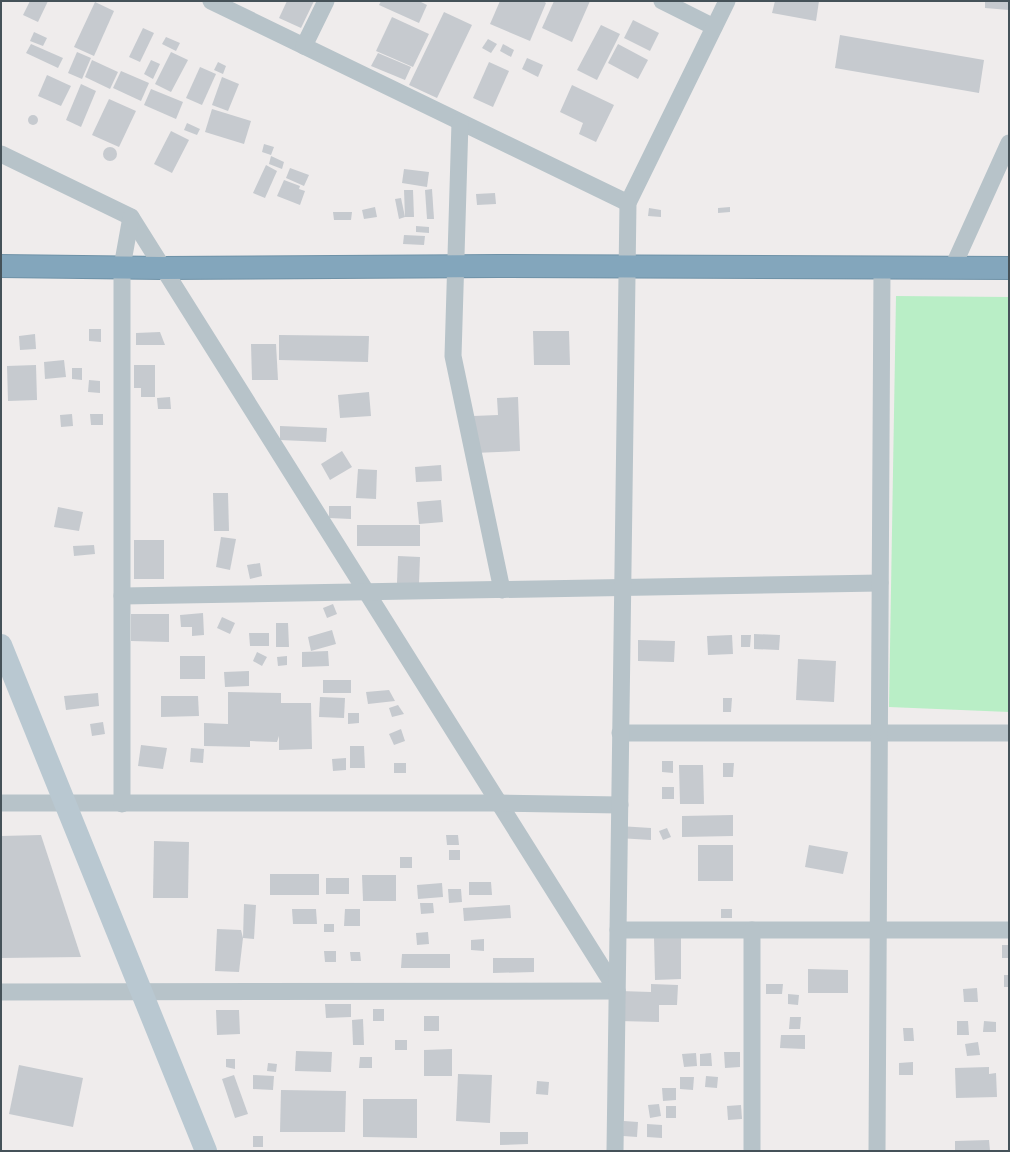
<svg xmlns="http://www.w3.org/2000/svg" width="1010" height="1152" font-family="'DM Sans',sans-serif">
<rect width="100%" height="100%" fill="#efecec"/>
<path fill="#b9eec6" d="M896,296L1009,297V712L889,707Z"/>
<g fill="#c6cacf">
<path d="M30,1H48L38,22L23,15Z"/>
<path d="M287,1H314L301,28L279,18Z"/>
<path d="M381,1H419L427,5L419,23L379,5Z"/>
<path d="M500,1H543L546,3L530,41L490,24Z"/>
<path d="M554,1H590L572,42L542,28Z"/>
<path d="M775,1H819L816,21L772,13Z"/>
<path d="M985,1H1009V10L985,8Z"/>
<path d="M95,2L114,11L94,56L74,47Z"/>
<path d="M444,12L472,25L437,98L409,85Z"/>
<path d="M392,17L429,34L413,67L376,51Z"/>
<path d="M633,20L659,33L650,51L624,38Z"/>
<path d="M601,25L620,34L597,80L577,70Z"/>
<path d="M143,28L154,33L140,62L129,57Z"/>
<path d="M34,32L47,38L43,46L30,41Z"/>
<path d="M840,35L984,60L979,93L835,68Z"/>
<path d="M166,37L180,43L176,51L162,44Z"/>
<path d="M488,39L497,44L491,53L482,48Z"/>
<path d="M31,44L63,58L58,68L26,53Z"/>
<path d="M503,44L514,50L511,57L500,51Z"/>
<path d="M618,44L648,60L638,79L608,63Z"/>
<path d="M77,52L91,58L82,79L68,73Z"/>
<path d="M171,52L188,60L171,92L155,84Z"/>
<path d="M378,53L411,67L405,80L371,66Z"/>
<path d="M527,58L543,65L538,77L522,69Z"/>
<path d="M92,60L118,72L110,89L85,77Z"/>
<path d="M151,60L160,64L153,79L144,74Z"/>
<path d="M218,62L226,66L223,74L214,70Z"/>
<path d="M489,62L509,71L493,107L473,98Z"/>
<path d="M200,67L216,74L202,105L186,98Z"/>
<path d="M121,71L149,83L141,101L113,88Z"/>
<path d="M47,75L71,86L61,106L38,96Z"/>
<path d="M222,77L239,84L228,111L212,105Z"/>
<path d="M81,84L96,91L81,127L66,120Z"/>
<path d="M572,85L614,105L596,142L579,134L583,123L560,112Z"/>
<path d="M151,89L183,102L176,119L144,105Z"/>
<path d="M109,99L136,111L119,147L92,135Z"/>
<path d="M212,109L251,121L244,144L205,132Z"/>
<circle cx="33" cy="120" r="5"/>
<path d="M187,123L200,129L197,135L184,130Z"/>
<path d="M171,131L189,140L172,173L154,164Z"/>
<path d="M264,144L274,147L271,155L262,152Z"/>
<circle cx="110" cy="154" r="7"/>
<path d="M271,156L284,162L282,169L269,164Z"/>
<path d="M266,165L277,171L265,198L253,193Z"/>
<path d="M290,168L309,175L304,186L286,178Z"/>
<path d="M404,169L429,172L427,187L402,183Z"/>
<path d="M284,180L300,186L299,189L305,191L300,205L277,196Z"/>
<path d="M432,189L434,219H427L425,190Z"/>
<path d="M404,190H413L414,217H405Z"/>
<path d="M495,193L496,204L477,205L476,194Z"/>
<path d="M401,198L405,217L399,219L395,199Z"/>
<path d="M375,207L377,217L364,219L362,210Z"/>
<path d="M730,207V212L718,213V208Z"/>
<path d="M649,208L661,210V217L648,216Z"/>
<path d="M333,212H352L351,220H334Z"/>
<path d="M416,226L429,227V233L416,232Z"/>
<path d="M404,235L425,236L424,245L403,244Z"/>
<path d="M89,329H101V342L89,341Z"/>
<path d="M533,331H569L570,365H534Z"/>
<path d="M160,332L165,345H136V333Z"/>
<path d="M35,334L36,349L20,350L19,336Z"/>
<path d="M279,335L369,336L368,362L279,360Z"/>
<path d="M251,344H276L278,380H252Z"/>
<path d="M64,360L66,377L45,379L44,362Z"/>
<path d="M36,365L37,400L8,401L7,366Z"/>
<path d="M134,365H155V397H141V388H134Z"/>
<path d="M72,368H82V380L72,379Z"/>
<path d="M89,380L100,381V393L88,392Z"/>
<path d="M369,392L371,416L340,418L338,395Z"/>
<path d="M170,397L171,409H158L157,398Z"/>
<path d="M518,397L520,451L474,453L473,416L498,415L497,398Z"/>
<path d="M72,414L73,426L61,427L60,415Z"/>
<path d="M90,414H103V425H91Z"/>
<path d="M280,426L327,428L326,442L280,440Z"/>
<path d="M342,451L352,467L330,480L321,464Z"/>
<path d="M441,465L442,481L416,482L415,467Z"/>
<path d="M358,469L377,470L376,499L356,498Z"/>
<path d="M213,493H228L229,531H214Z"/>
<path d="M441,500L443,522L419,524L417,502Z"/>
<path d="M329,506H351V519L329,518Z"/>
<path d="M58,507L83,512L79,531L54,527Z"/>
<rect x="357" y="525" width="63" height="21"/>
<path d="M221,537L236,539L230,570L216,567Z"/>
<rect x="134" y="540" width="30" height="39"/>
<path d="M94,545L95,554L74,556L73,546Z"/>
<path d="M398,556L420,557L419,584L397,583Z"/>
<path d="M260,563L262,576L250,579L247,565Z"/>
<path d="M333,604L337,614L327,618L323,608Z"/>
<path d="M203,613L204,635L192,636V627H181L180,615Z"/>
<path d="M131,614H169V642L131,641Z"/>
<path d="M222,617L235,623L230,634L217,628Z"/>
<path d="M276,623H288L289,647H276Z"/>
<path d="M332,630L336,644L311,651L308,637Z"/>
<path d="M249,633H269V646H250Z"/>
<path d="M754,634L780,635L779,650L754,649Z"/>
<path d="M732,635L733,654L708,655L707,636Z"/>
<path d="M741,635H751L750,647H741Z"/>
<path d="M638,640L675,641L674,662L638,661Z"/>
<path d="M328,651L329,666L302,667V652Z"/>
<path d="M257,652L267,657L262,666L253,661Z"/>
<rect x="180" y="656" width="25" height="23"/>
<path d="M287,656V665L278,666L277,657Z"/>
<path d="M798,659L836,661L834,702L796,700Z"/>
<path d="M249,671V686L225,687L224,672Z"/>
<rect x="323" y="680" width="28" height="13"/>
<path d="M389,690L395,701L368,704L366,692Z"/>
<path d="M228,692L281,693V703H311L312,749L279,750V736L277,742L250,741V747L204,746V723L228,724Z"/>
<path d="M98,693L99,706L66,710L64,696Z"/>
<path d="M161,696H198L199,716L161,717Z"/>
<path d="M320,697L345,698L344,718L319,717Z"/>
<path d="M723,698H732L731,712H723Z"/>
<path d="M398,705L404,714L392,717L389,708Z"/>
<path d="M348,713H359V723L348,724Z"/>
<path d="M103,722L105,734L92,736L90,724Z"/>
<path d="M401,729L405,741L394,745L389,734Z"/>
<path d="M141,745L167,748L163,769L138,766Z"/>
<path d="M350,746H364L365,768H350Z"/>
<path d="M191,748L204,749L203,763L190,762Z"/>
<path d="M346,758V770L333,771L332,759Z"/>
<path d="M662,761H673V773L662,772Z"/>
<rect x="394" y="763" width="12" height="10"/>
<path d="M723,763H734L733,777H723Z"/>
<path d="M679,765H703L704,804H680Z"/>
<rect x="662" y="787" width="12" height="12"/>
<path d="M733,815V836L682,837V816Z"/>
<path d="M619,826L651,828V840L618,838Z"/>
<path d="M667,828L671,837L663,840L659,831Z"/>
<path d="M41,835L81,957L1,958V836Z"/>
<path d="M446,835H458L459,845H447Z"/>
<path d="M154,841L189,842L188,898H153Z"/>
<rect x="698" y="845" width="35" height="36"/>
<path d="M809,845L848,852L843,874L805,867Z"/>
<rect x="449" y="850" width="11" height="10"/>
<rect x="400" y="857" width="12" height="11"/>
<rect x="270" y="874" width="49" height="21"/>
<path d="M362,875H396V901H363Z"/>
<rect x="326" y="878" width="23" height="16"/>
<path d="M469,882H491L492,895H469Z"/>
<path d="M442,883L443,897L418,899L417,885Z"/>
<path d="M448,889H461L462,902L449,903Z"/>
<path d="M420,903H433L434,913L421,914Z"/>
<path d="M244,904L256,905L254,939L243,938Z"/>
<path d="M510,905L511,918L464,921L463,908Z"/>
<path d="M292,909H316L317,924H293Z"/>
<path d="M345,909H360V926H344Z"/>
<rect x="721" y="909" width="11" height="9"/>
<rect x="324" y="924" width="10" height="8"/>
<path d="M217,929L241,930L243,938L239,972L215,971Z"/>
<path d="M428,932L429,944L417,945L416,933Z"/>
<path d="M681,936V979L655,980L654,937Z"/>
<path d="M484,939V951L471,950V940Z"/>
<rect x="1002" y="945" width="7" height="13"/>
<path d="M324,951H336V962H325Z"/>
<path d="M350,952H360L361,961H351Z"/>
<path d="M402,954H450V968H401Z"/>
<path d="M493,958H534V972L493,973Z"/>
<path d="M808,969L848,970V993H808Z"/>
<rect x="1004" y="975" width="5" height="12"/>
<path d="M651,984L678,985L677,1005H659V1022L619,1021L620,991L651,992Z"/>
<path d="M766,984H783L782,994H766Z"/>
<path d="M977,988L978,1002H964L963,989Z"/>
<path d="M788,994L799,995L798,1005L788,1004Z"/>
<path d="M325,1004H351V1017L326,1018Z"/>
<rect x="373" y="1009" width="11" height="12"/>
<path d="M216,1010H239L240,1034L217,1035Z"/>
<rect x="424" y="1016" width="15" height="15"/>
<path d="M790,1017H801L800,1029H789Z"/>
<path d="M363,1019L364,1045H353L352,1020Z"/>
<path d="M957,1021H968L969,1035H957Z"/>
<path d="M984,1021L996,1022V1032H983Z"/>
<path d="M903,1028H913L914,1041H904Z"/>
<path d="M781,1035H805V1049L780,1048Z"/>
<rect x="395" y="1040" width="12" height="10"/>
<path d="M978,1042L980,1055L967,1056L965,1044Z"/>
<path d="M452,1049V1076H424V1050Z"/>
<path d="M296,1051L332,1052L331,1072L295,1071Z"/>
<path d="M724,1052H740V1067L725,1068Z"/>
<path d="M696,1053L697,1066L684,1067L682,1054Z"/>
<path d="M711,1053L712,1066H700V1054Z"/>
<path d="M360,1057H372V1068H359Z"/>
<path d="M226,1059H235V1069L226,1067Z"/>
<path d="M913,1062V1075H899V1063Z"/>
<path d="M268,1063L277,1064L276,1072L267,1071Z"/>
<path d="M19,1065L83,1078L73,1127L9,1114Z"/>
<path d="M989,1067V1074L996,1073L997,1097L956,1098L955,1068Z"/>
<path d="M458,1074L492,1075L490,1123L456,1121Z"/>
<path d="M234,1075L248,1114L235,1118L222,1079Z"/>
<path d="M253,1075L274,1076L273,1090L253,1089Z"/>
<path d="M706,1076L718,1077L717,1088L705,1087Z"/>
<path d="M680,1077H694L693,1090L680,1089Z"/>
<path d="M537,1081L549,1082L548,1095L536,1094Z"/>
<path d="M662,1088H676V1100L663,1101Z"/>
<path d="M281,1090L346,1091L345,1132H280Z"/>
<path d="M363,1099H417V1138L363,1137Z"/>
<path d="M659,1104L661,1116L650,1118L648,1105Z"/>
<path d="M741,1105L742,1119L728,1120L727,1106Z"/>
<rect x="666" y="1106" width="10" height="12"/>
<path d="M624,1121L638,1122L637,1137L623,1136Z"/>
<path d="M647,1124L662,1125V1138L647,1137Z"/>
<path d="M500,1132H528V1144L500,1145Z"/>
<rect x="253" y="1136" width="10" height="11"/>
<path d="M989,1140L990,1151H955V1141Z"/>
</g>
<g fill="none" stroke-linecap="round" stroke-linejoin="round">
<defs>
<path id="highway" d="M1,266L163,268L498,266L1009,268"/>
</defs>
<use href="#highway" stroke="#6f92a7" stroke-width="24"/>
<g stroke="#b7c3c9" stroke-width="17">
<path d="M211,1L628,203"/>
<path d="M662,1L714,27"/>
<path d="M304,46L326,1"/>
<path d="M460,122L453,356L502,590"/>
<path d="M1,154L131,217L617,991"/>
<path d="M952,269L1009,143"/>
<path d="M122,596L880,583"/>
<path d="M620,733H1009"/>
<path d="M1,803H499L620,805"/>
<path d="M122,804V267L131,217"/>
<path d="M618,930H1009"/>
<path d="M752,930V1151"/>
<path d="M1,992L617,991"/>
<path d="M615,1151L628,203L727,1"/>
<path d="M877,1151L882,269"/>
</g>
<path stroke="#b9c8d1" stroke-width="22" d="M1,645L206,1151"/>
<use href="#highway" stroke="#83a6bc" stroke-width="22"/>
</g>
<rect width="1010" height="1152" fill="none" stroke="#455259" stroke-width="4"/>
</svg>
